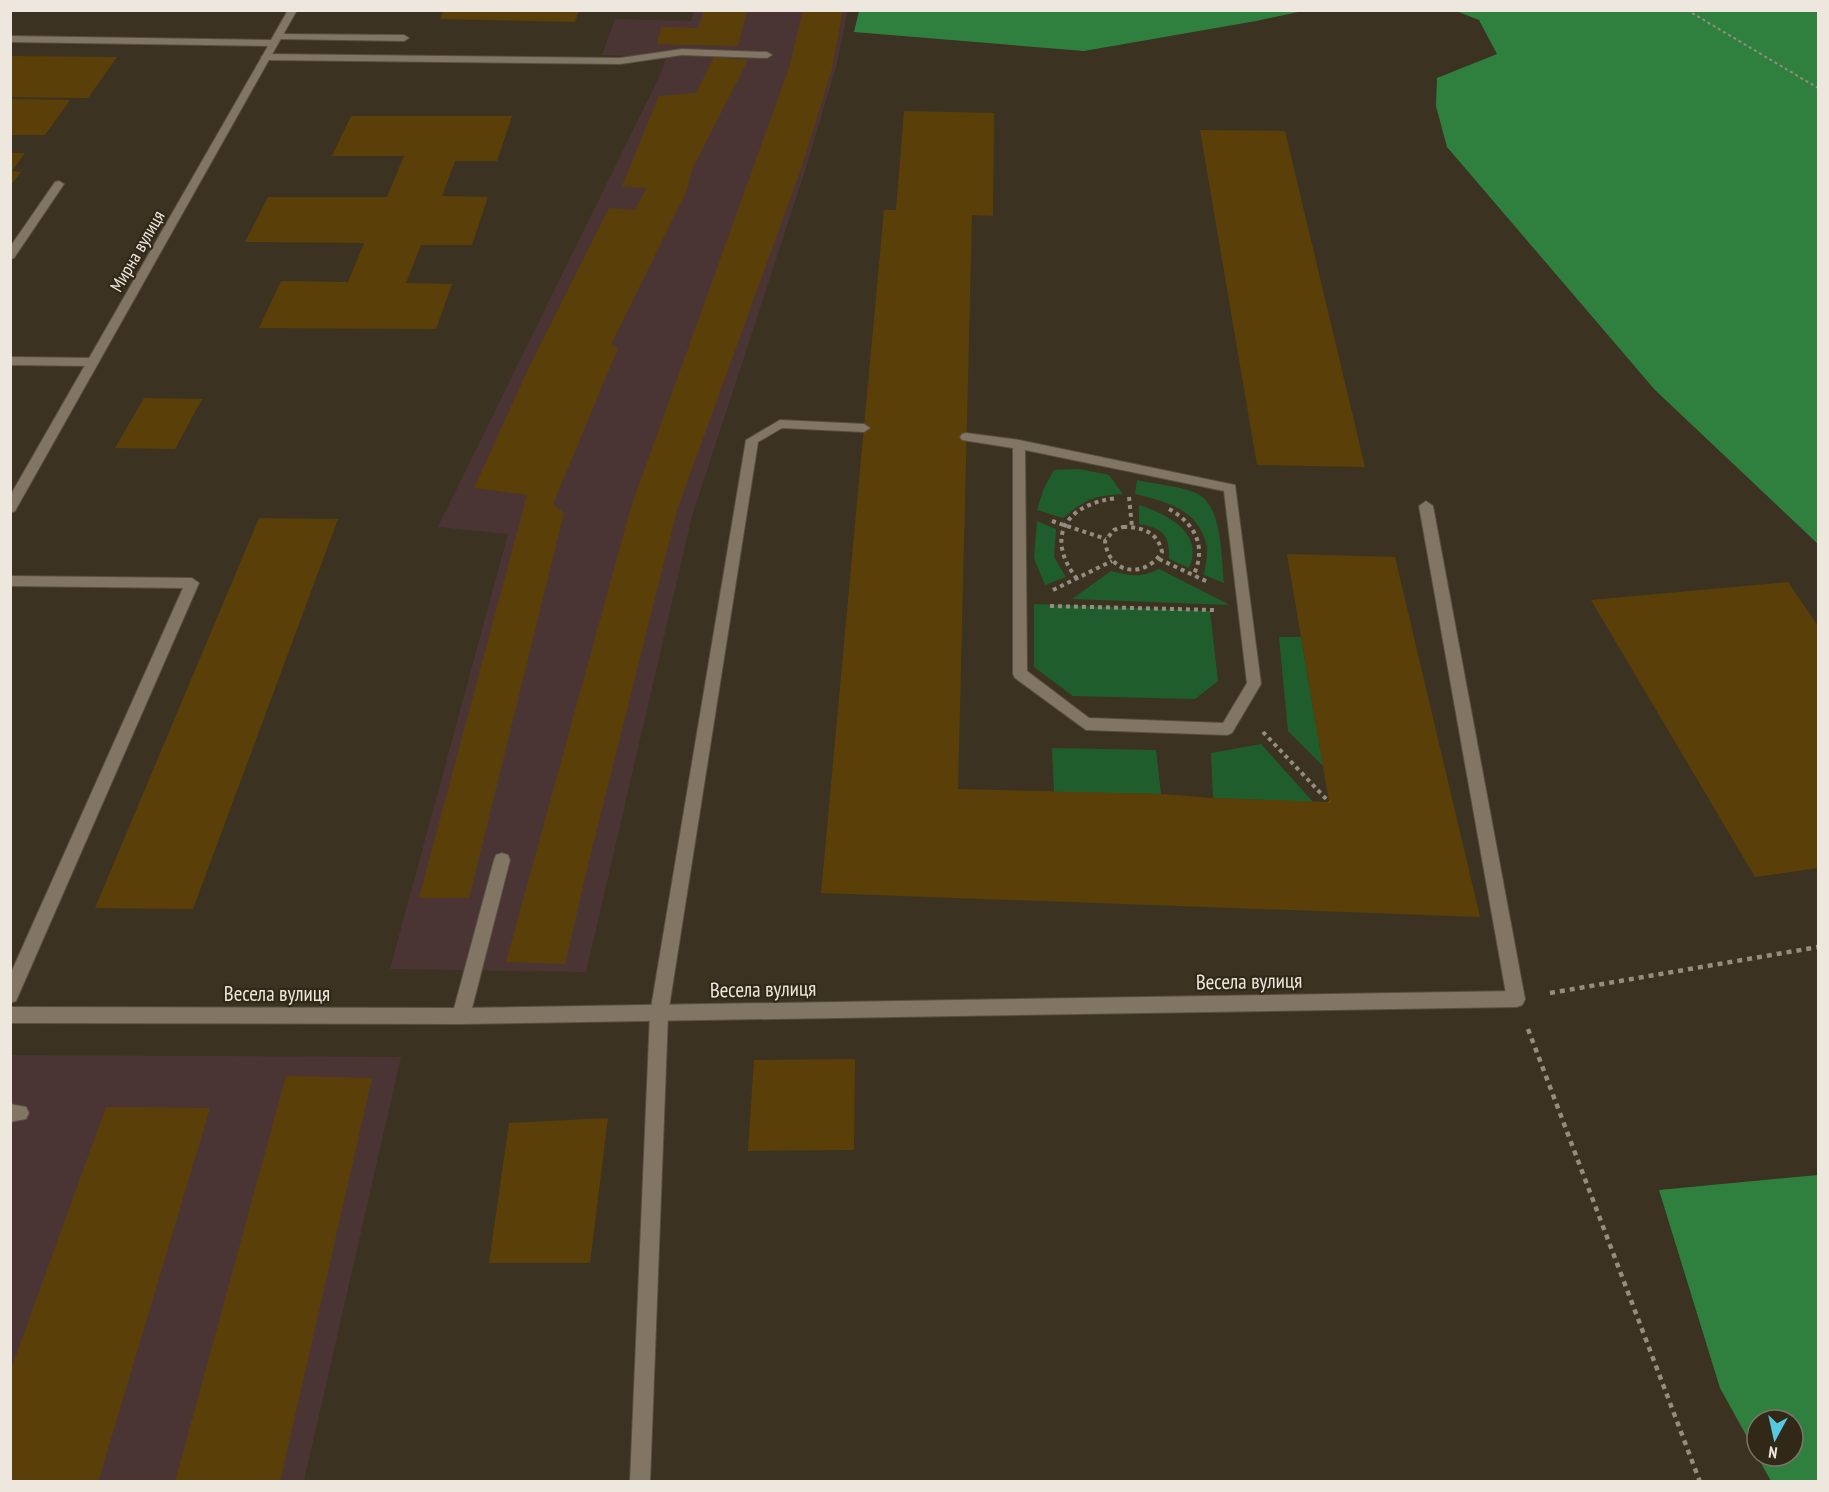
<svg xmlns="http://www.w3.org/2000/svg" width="1829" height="1492" font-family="'PT Sans Narrow',sans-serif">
<rect width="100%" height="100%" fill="#3c3221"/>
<g fill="#4a3534">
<path d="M694,10L848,11L836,67L804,174L692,516L586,972L390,969L508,534L438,527L662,71L666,57L602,55L615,19L691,21Z"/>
<path d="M11,1055L401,1057L304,1481L11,1482Z"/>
</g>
<g fill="#1f5e2c">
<path d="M1079,469L1109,475L1123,494C1092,496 1086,499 1063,518L1037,510L1044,488L1054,470Z"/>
<path d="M1137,480C1155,484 1179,486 1196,493C1223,505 1221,557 1224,583L1204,575C1205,567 1208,555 1207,547C1199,509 1167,502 1135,494Z"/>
<path d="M1139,505C1167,514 1205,533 1189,568L1169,559C1170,534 1162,528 1139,524Z"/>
<path d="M1037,521L1056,529L1054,557L1066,577L1045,585L1034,558Z"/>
<path d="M1159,569L1230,605L1072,599L1111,571C1131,576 1140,578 1159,569Z"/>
<path d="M1034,604L1210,611L1218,681L1195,699L1073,696L1034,667Z"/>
<path d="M1279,637H1301L1323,766L1288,731Z"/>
<path d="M1261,744L1313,802L1213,798L1211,753Z"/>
<path d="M1052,748L1156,750L1161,794L1054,792Z"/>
</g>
<g fill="#2f803f">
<path d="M859,11V10L1303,11L1256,21L1084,51L854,32Z"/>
<path d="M1456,11H1818V544L1655,390L1447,147L1436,106L1437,78L1497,54L1479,20Z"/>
<path d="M1818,1175V1481H1771L1757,1456H1793V1420H1757V1455L1720,1388L1659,1190Z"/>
</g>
<g fill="#5a4008">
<path d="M444,10H579L575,22L440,19Z"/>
<path d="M704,10H747L738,46L657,44L661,27L698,28Z"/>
<path d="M803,10H843L832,69L801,169L678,507L588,865L565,964L506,962L631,507L789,68Z"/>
<path d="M10,56L117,57L88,98L10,97Z"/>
<path d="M714,57L748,60L692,169L687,190L611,345L618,348L553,504L564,513L469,898H419L527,495L474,488L531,363L609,208L635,210L646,188L622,186L659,96L696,93Z"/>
<path d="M10,99L70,100L45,135H10Z"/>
<path d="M904,111L994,113L993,216L972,215L958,789L1161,794L1213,798L1329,802L1287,554L1395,557L1480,917L821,893L884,210H896Z"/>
<path d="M351,116H512L497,161H455L442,196L488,197L472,245H421L406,283L452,284L436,329L259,328L281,281L348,282L364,243L245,242L268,197H387L404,156H332Z"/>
<path d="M1200,130L1285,131L1365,467L1257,465Z"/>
<path d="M10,153H25L12,171L21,172L10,186Z"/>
<path d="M144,398L202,399L175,449L115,448Z"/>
<path d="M259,518L338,519L193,909L95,908Z"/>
<path d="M1788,582L1818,626V868L1755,877L1591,600Z"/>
<path d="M855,1059L854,1150L748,1151L754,1060Z"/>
<path d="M286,1076L372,1078L280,1482H175Z"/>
<path d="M106,1107L210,1108L98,1482H10V1372Z"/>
<path d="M608,1118L590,1263H489L509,1123Z"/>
</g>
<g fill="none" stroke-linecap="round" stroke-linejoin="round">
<defs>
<g id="service">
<path d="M276,34L404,35L409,38L404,41L279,39L276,38Z"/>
<path d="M682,49L767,52L772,55L767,58L682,55L620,64L266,60L261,57L266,54L620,58Z"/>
<path d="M59,181L64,184L14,258L10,259V247L55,182Z"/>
<path d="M10,357L93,358L99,362L93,366L10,365Z"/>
<path d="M780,420L864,424L870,428L864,432L782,428L758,442L668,1014L650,1482H630L650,1014L746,440Z"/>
<path d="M966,433L1019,440L1235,485L1261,684L1232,733L1227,735L1086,730L1015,678L1013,674V448L962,440L960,437L962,434ZM1025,450L1224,491L1247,683L1223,723L1089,718L1027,671Z"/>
<path d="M1426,501L1433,506L1525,999L1522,1005L1516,1007L1510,1005L1507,999L1419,506Z"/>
<path d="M10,576L192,578L199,583L16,1001L10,1003V975L183,588L10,586Z"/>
<path d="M502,853L508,855L510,860L470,1016L467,1022L461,1024L455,1022L452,1016L494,860L496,855Z"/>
<path d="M10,1104L26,1107L29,1113L26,1119L10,1122Z"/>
</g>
<g id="minor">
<path d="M288,10H297L15,511L10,513V496L268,46L10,42V36L271,40Z"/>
<path d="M1516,991L1522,993L1525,999L1522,1005L1516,1007L461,1024L10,1023V1007L461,1008Z"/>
</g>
</defs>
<use href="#service" stroke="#584f40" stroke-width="2"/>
<use href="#minor" stroke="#584f40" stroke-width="2"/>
<path stroke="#958d7f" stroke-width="2" stroke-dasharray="3 3" stroke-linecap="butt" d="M1687,10L1818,88"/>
<g stroke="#958d7f" stroke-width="4" stroke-dasharray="4 4" stroke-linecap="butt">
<path d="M1129,497L1132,527"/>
<path d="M1169,509C1196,524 1207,548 1193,576"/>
<path d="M1052,521L1106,539"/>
<path d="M1123,527C1142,527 1158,532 1162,552C1145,579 1109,575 1105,541L1114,530Z"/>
<path d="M1159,559L1208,582"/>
<path d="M1077,579C1043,535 1068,503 1118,498"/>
<path d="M1053,590L1112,561"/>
<path d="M1050,606L1214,610"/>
<path d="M1263,732L1329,802"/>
</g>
<g stroke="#958d7f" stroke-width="4.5" stroke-dasharray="5 5" stroke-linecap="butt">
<path d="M1550,993L1818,947"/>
<path d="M1528,1029L1700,1482"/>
</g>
<use href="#service" fill="#817664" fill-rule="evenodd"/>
<use href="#minor" fill="#817664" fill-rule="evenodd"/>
</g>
<g text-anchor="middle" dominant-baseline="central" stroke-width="4.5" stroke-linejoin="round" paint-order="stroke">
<g font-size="18" fill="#ede7dd" stroke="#312818">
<text transform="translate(137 251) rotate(-60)">Мирна вулиця</text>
</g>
<g font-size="21" fill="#ede7dd" stroke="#312818">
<text transform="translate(1249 981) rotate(-1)">Весела вулиця</text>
<text transform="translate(763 989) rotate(-1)">Весела вулиця</text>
<text x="277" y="993">Весела вулиця</text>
</g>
</g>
<rect width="1829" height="1492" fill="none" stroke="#ede7dd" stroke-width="24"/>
<g transform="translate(1775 1438) rotate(188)"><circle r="28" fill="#312818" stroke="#7c7467" stroke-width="1.5"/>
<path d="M0-4.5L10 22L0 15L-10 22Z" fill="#56c9e0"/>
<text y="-9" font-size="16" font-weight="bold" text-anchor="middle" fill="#ede7dd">N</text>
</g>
</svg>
